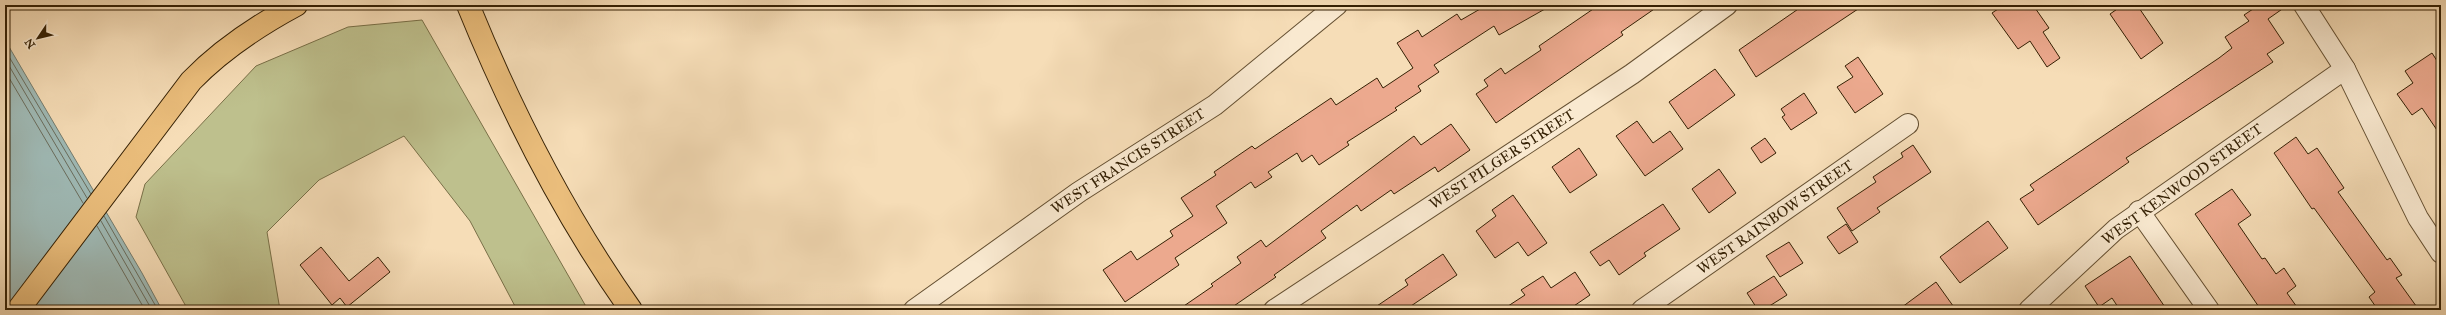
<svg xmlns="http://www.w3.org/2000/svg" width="2446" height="315" font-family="'IM FELL Great Primer',serif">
<rect width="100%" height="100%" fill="#f6ddb7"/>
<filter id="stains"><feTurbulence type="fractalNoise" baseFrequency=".005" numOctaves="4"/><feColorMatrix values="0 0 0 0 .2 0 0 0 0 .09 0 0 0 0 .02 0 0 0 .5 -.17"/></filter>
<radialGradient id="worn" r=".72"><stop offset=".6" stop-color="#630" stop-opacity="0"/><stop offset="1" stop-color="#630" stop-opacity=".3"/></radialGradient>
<path fill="#bec08d" stroke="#797048" d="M422,20L588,310H517L470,221L404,136L319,180L267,232L280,310H188L136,217L145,184L256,66L348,27Z"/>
<path fill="#9fbab6" stroke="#747c6f" d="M5,40L142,273L162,310H5Z"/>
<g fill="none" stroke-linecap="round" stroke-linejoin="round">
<g stroke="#6a6d5d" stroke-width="1">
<path d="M5,50L91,194"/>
<path d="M5,59L87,198"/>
<path d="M5,71L83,203"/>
<path d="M104,216L158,310"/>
<path d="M101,221L152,310"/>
<path d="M97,226L145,310"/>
</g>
</g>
<g fill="#eca98e" stroke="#342004">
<path d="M1487,5H1552L1499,35L1494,26L1434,65L1439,72L1418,86L1421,91L1395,108L1397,110L1347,142L1349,145L1319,165L1312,155L1302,162L1297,153L1268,172L1272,177L1255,188L1251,182L1216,206L1227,223L1175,258L1179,265L1125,302L1103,270L1131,251L1137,260L1173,236L1170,231L1193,216L1181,198L1216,175L1214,172L1252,146L1255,149L1331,98L1336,105L1377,78L1383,88L1413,68L1397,43L1418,30L1422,37L1457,14L1461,20Z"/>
<path d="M1599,5H1660L1621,32L1623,35L1496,123L1476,94L1488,86L1484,80L1501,68L1505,74L1541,50L1539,46Z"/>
<path d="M1804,5H1864L1756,77L1739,50Z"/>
<path d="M2004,5H2033L2049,28L2043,32L2060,58L2047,67L2030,41L2018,49L1992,13Z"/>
<path d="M2123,5H2137L2163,43L2141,59L2110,14Z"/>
<path d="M2259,5H2288L2268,19L2284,43L2267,54L2273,62L2126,158L2129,162L2038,225L2020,199L2034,190L2030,185L2219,58L2232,48L2225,37L2249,21L2244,15Z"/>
<path d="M2432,53L2441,67V136L2422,108L2412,115L2397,94L2413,83L2405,71Z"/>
<path d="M1858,57L1883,94L1855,113L1837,87L1853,77L1845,66Z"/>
<path d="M1715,69L1735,95L1688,129L1669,102Z"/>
<path d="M1804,93L1817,113L1791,130L1782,117L1785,115L1781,109Z"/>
<path d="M1637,121L1653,143L1670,131L1683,149L1645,176L1616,136Z"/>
<path d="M1451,124L1470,150L1438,172L1435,167L1394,194L1391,190L1361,211L1357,205L1321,231L1326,238L1274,275L1276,277L1228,310H1178L1213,286L1211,284L1241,263L1237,257L1261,240L1266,247L1414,136L1421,145Z"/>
<path d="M2296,137L2308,154L2317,148L2344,188L2338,192L2387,260L2390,258L2402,275L2396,278L2419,310H2378L2369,297L2375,292L2314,208L2312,209L2274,153Z"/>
<path d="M1765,138L1776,153L1761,163L1751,148Z"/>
<path d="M1913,145L1931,172L1877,208L1880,212L1852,231L1837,208L1876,182L1873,177L1903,157L1901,153Z"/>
<path d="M1579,148L1597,175L1570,193L1552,167Z"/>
<path d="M1719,169L1736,193L1709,213L1692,189Z"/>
<path d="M2232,189L2251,215L2238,224L2262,259L2265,258L2276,274L2284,268L2296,286L2287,293L2299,310H2261L2195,214Z"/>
<path d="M1513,195L1547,243L1528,256L1518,242L1495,258L1476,231L1496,216L1492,210Z"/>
<path d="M1663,204L1680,229L1644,253L1646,256L1619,275L1609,260L1600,266L1590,252Z"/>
<path d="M1988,221L2008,248L1960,283L1940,257Z"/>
<path d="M1846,224L1858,242L1839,254L1827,237Z"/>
<path d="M1789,242L1803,263L1780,277L1766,256Z"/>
<path d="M321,247L349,281L378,257L390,272L347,307L340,298L332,305L300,265Z"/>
<path d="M1443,254L1457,275L1405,310H1371L1408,285L1405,280Z"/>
<path d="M2130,256L2167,310H2120L2112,298L2099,307L2085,286Z"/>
<path d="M1575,272L1590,295L1568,310H1502L1525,295L1521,290L1543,276L1551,288Z"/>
<path d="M1774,276L1787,295L1763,310H1758L1747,293Z"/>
<path d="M1936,282L1956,310H1898Z"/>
</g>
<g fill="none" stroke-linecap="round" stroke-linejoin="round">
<defs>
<g id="minor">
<path d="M2304,5L2345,69L2418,218L2441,253"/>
<path d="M2139,211L2209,310"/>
<path d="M914,310L1079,192L1215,105L1337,5"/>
<path d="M1274,310L1632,74L1727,5"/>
<path d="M1642,310L1908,124"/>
<path d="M2029,310L2116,229L2345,69"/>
</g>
<g id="major">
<path d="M468,5C512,113 564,215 631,310"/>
<path d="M18,310L191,81C222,49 257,26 296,5"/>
</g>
</defs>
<use href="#minor" stroke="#644f31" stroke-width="22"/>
<use href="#major" stroke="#342004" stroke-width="24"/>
<use href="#minor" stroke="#f9e9d0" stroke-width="20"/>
<use href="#major" stroke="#ebbe7c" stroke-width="22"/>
</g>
<g text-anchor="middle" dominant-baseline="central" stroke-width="3" stroke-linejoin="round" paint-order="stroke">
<g font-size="15" fill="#342004" stroke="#f9e9d0">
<text transform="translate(1502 159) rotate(-33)">WEST PILGER STREET</text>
<text transform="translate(1128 161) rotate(-33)">WEST FRANCIS STREET</text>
<text transform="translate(2182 184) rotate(-36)">WEST KENWOOD STREET</text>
<text transform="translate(1775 217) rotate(-35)">WEST RAINBOW STREET</text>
</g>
</g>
<rect width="2446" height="315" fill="none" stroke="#f6ddb7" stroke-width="20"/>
<rect x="6" y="6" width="2434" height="303" fill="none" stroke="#342004" stroke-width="2"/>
<rect x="10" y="10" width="2426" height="295" fill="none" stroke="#342004"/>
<g transform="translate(38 38) rotate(235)" stroke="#f9e9d0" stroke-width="3" paint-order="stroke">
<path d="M0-3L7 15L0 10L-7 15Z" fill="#342004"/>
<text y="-6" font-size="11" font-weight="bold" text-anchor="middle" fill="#342004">N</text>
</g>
<rect width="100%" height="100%" filter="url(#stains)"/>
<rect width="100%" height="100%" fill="url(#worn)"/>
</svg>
